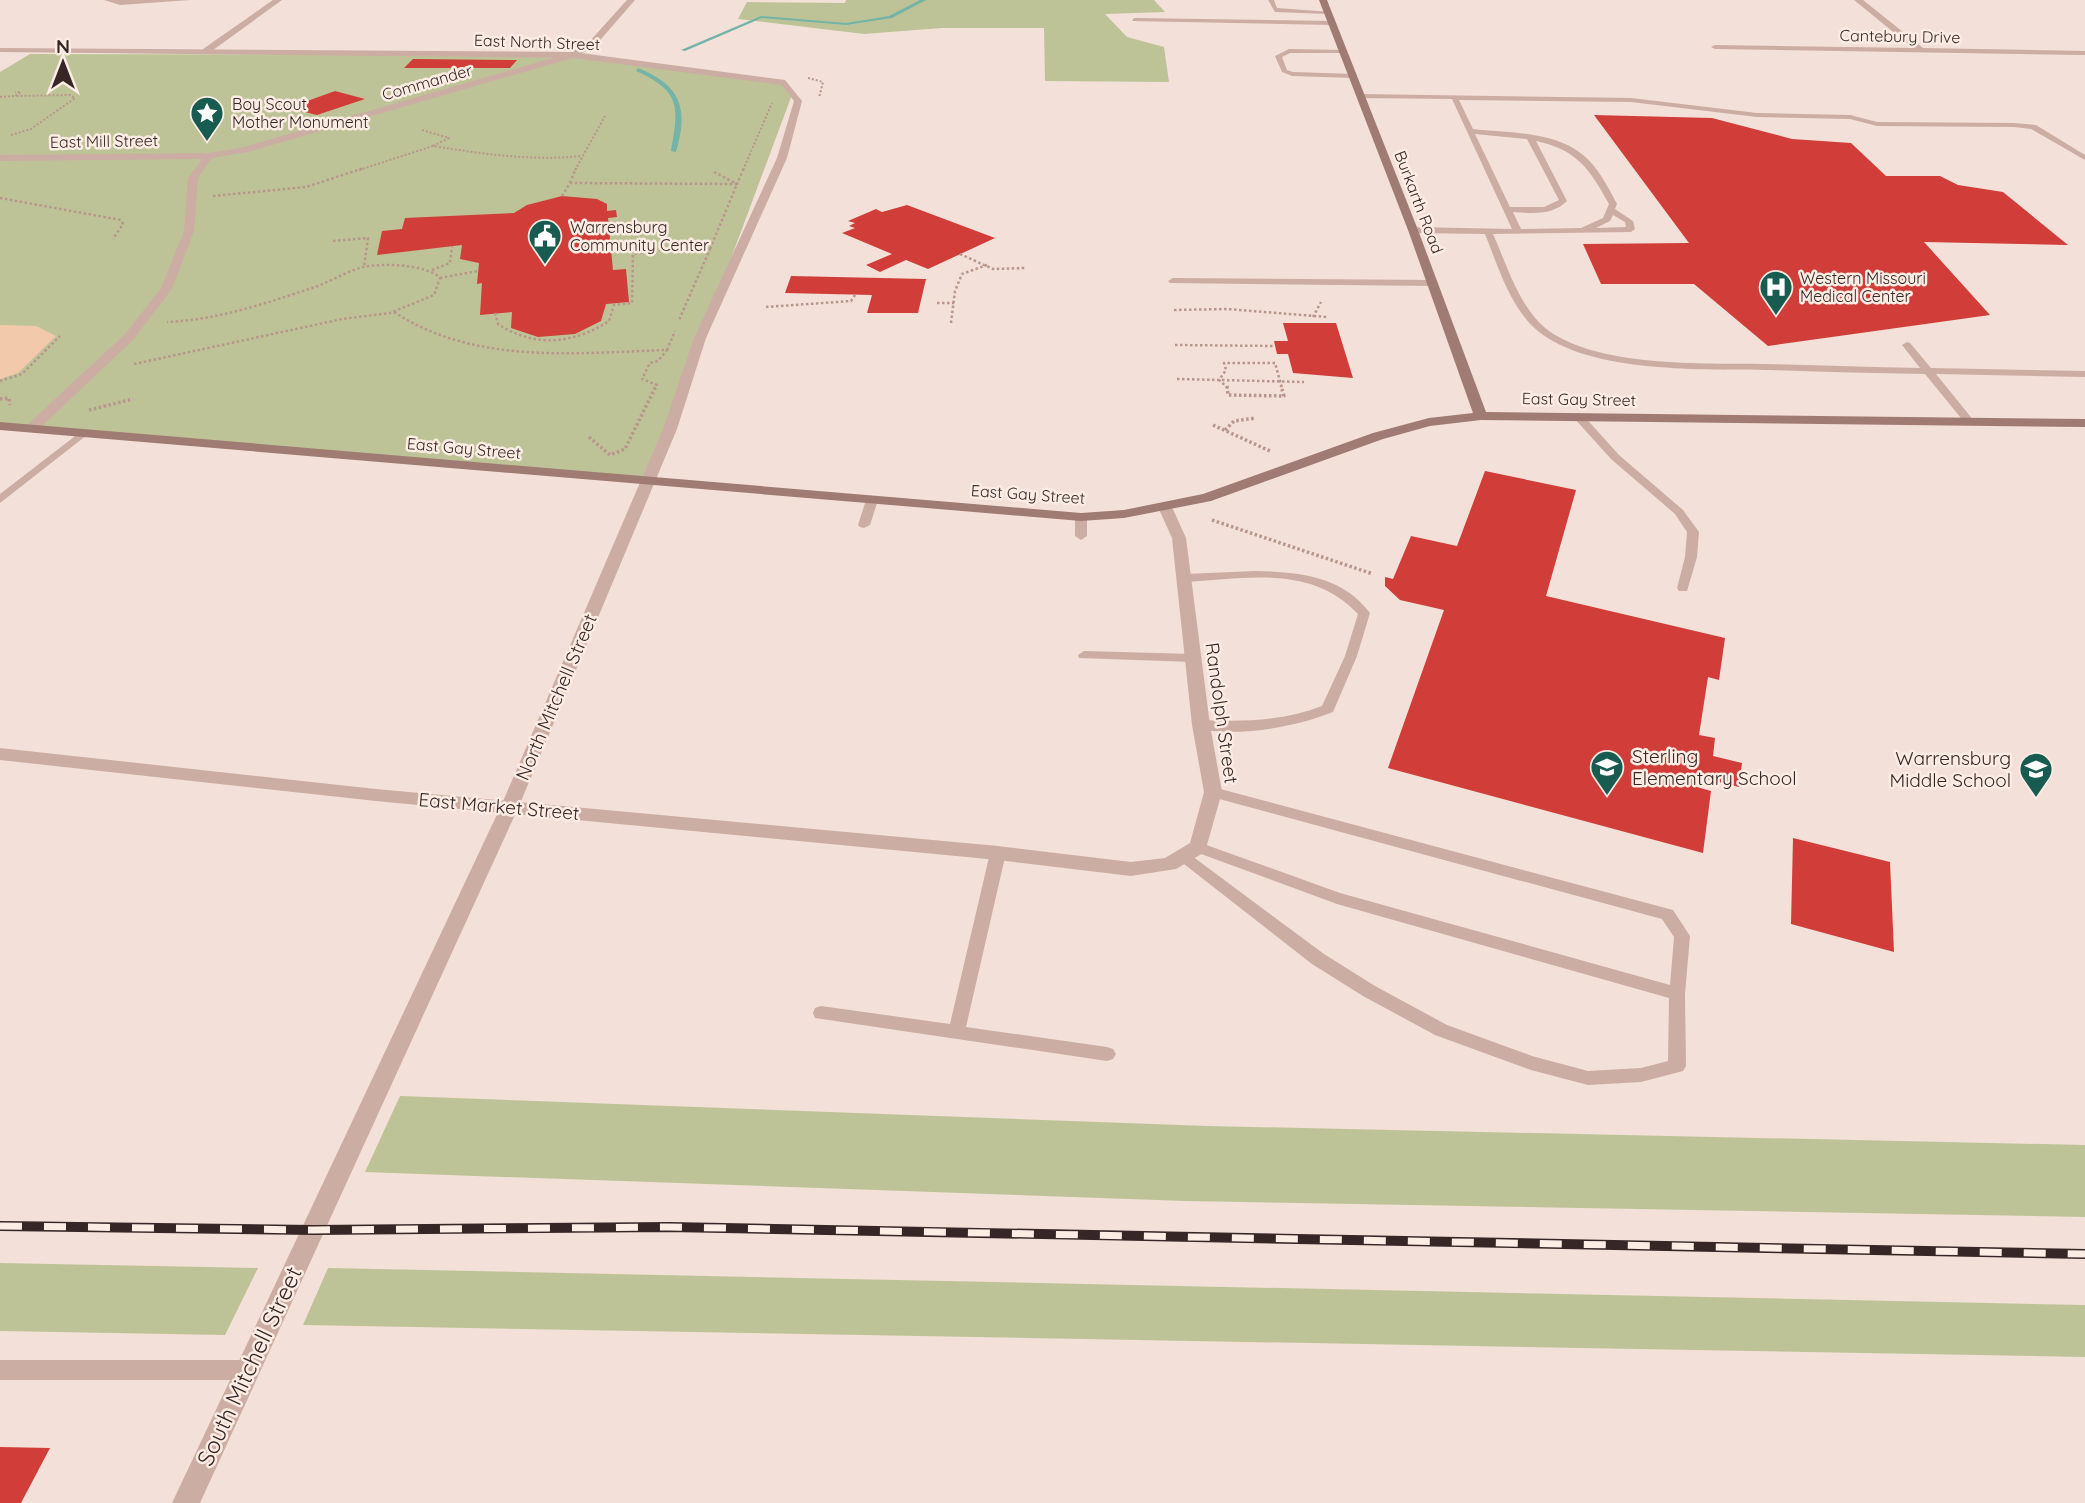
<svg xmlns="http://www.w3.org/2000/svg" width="2085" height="1503" font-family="Quicksand,sans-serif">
<rect width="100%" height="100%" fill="#f3e0d8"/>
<g fill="#bec397">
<path d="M846,0H1154L1165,12L1105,14L1127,37L1164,47L1169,82L1045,81L1044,28H942L864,34L738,19L747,2L845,3Z"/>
<path d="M30,54L573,55L785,83L793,92L648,481L0,425V72Z"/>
<path d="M400,1096L1207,1126L2085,1145V1217L1185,1201L365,1172Z"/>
<path d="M0,1263L258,1268L225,1335L0,1331Z"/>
<path d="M328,1268L2085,1305V1357L303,1325Z"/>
</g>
<path fill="#f2caab" d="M0,325L36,326L56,336L18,373L0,379Z"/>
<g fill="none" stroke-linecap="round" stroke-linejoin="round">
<g fill="#74b3a8" fill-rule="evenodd">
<path d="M920,0H926L892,18L846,25L762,18L685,51L681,50L761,16L846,23L889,16Z"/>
<path d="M638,68C681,85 689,109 676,152L671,151C679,107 681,91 636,71Z"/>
</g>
</g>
<g fill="#d13d38">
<path d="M413,59L517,60L510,68H404Z"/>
<path d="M335,91L365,99L317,115L288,108Z"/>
<path d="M1594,115L1712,118L1792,139L1851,143L1886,176H1940L1958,185L2003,192L2068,245L1924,242L1990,315L1768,346L1694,284H1601L1583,244L1689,243Z"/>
<path d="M562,196L597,199L607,204V211L616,210L617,217L608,218L613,270L626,269L629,302L606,304L601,321L575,334L538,337L511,328L512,312L480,315L482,283L477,284L479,263L460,259L462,245L377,255L382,231L402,229L405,218L514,213L527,205Z"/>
<path d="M907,205L995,238L928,269L906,260L880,272L866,265L892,254L842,233L855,228L849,226L855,223L848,221L876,209L882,212Z"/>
<path d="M791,276L926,279L918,313H867L872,295L785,293Z"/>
<path d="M1283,323H1336L1353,378L1293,373L1288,354H1277L1274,341H1288Z"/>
<path d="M1485,471L1576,490L1546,596L1725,638L1719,680L1708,677L1699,735L1715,738L1713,756L1742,763L1739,787L1699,777L1697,787L1711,791L1703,853L1388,768L1444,610L1400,600L1385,586V577L1393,579L1411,536L1457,546Z"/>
<path d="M1793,838L1890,862L1894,952L1791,924Z"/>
<path d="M0,1447L50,1448L21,1503H0Z"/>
</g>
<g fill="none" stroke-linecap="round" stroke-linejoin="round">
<g stroke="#b8968d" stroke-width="2" stroke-dasharray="2 2" stroke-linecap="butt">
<path d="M808,78L823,82L819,98"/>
<path d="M0,97L15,96"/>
<path d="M422,130L449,138L433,146C483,154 530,161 581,156"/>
<path d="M11,135L31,129L75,98L70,95L15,96L21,92H15"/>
<path d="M359,170L433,146"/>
<path d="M575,170L605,116"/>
<path d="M743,170L772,103"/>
</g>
<g stroke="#b8968d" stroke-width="2.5" stroke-dasharray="2.5 2.5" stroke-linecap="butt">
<path d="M714,172L737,184L744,168"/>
<path d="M570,183L576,168"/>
<path d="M213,196L306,187L364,168"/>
<path d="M562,196L570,183L737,184L710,249"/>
<path d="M0,198L121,220L123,224L113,239"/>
<path d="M333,241L368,238L364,267"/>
<path d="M960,254L993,269L1025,268"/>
<path d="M432,270L450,263L452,246"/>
<path d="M440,278L478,271"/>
<path d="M937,303H954"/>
<path d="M766,307L851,301L855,295"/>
<path d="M1174,310L1227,309L1327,317"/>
<path d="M394,312C475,365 575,353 667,350L658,361L650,363L642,379L657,385L655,388"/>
<path d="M495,313L498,324C534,348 574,344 609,321L614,305L632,303L633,254L666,249H710L679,320"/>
<path d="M1313,317L1321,302"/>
<path d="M951,323L955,291L962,274L987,265"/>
<path d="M1175,345L1275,346"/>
<path d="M667,350L675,331"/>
<path d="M134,364L342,319L390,313L434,295L440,278C426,264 382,263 363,267C348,271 333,280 318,286C270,302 218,320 167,322"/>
<path d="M1177,379L1304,382"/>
<path d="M0,381L22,374L60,336"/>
<path d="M1228,388L1219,380L1226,370L1224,363H1275L1282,388"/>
</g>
<g stroke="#b8968d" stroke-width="3.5" stroke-dasharray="2.5 2.5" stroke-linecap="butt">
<path d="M1227,386L1228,395L1284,396L1281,386"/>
<path d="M0,399L9,398L10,405"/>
<path d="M89,410L133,399"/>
<path d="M1213,425L1270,451"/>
<path d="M1225,430L1234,421L1256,418"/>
<path d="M589,437L610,455L625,449L656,386"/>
<path d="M1212,520L1373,574"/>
</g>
<g fill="#ccada3" fill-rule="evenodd">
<path d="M104,0H190L120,5Z"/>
<path d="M1268,0H1274L1277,8L1331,12L1328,14L1275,12Z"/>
<path d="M1134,18L1332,21L1335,23L1332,25L1132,21Z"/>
<path d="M1289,49L1346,50L1344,53H1290L1282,57L1287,70L1293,72L1354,74L1357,76L1354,78L1292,76L1282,72L1275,56Z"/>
<path d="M1362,94L1631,98L1757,113L1850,115L1877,122L2014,123L2036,125L2085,155V160L2031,129L2014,127L1877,126L1850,119L1757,117L1631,102L1459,100L1473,129C1508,133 1554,131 1583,155C1598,167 1608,187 1617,204L1615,209L1633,221L1635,229L1631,232L1493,234C1507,265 1518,304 1544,327C1593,368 1704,363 1766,364C1817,365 1869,367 1920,368L1902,345L1907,342L1910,343L1931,368L2085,371V377L1936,374L1974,421L1969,424L1965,423L1925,374C1874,373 1822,372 1771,370C1706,369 1590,374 1538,331C1510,308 1498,266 1485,234L1413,233L1409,230L1413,227L1512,229L1452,99L1359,98ZM1475,134L1527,139L1559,200L1544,207H1510ZM1536,141C1577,150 1589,168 1609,204L1603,218L1581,228L1521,229L1513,212C1532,213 1552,216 1567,201ZM1613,215L1625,222L1626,227L1596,228L1610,221Z"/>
<path d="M1173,278L1433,280L1438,283L1433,286L1170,283L1168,281Z"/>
<path d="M1578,413L1582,414L1619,455L1683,510L1699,532L1697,557L1687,591H1679L1677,588L1685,557L1687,532L1675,514L1611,459L1574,418L1573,416Z"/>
<path d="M83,430L88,433L87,435L0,503V494Z"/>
<path d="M872,497L878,500L870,525L864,528L860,527L858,525L866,500Z"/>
<path d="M1081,514L1087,517V536L1081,540L1075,536V517Z"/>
<path d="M1256,571C1300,572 1342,576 1370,613L1357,656L1333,712C1296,727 1235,738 1196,728L1194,725L1201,720C1243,722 1283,721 1322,706L1345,656L1358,614C1311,564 1246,579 1184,582L1178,578L1184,574Z"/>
<path d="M1084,651L1193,654L1200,658L1193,662L1079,658L1078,655Z"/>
<path d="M1213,787L1673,910L1690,936L1685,994L1686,1066L1683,1071L1641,1082L1588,1085L1531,1070L1435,1035L1363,996L1312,964L1175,857L1178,853H1188L1324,954L1375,986L1447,1025L1532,1056L1588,1071L1641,1068L1668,1061L1669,998L1337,904L1193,851L1190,847L1193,843L1198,842L1340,893L1670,985L1674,937L1662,919L1208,796L1206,792L1208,788Z"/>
<path d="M998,847L1003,849L1006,853L966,1027L1107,1047L1113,1049L1116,1054L1113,1059L1107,1061L815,1018L813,1013L815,1008L821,1006L950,1024L990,853L993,849Z"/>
<path d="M0,1360H246L253,1363L256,1370L253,1377L246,1380H0Z"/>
</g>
<g fill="#ccada3" fill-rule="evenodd">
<path d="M273,0H282L209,53H203V49Z"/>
<path d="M627,0H635L595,46L576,57L248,152L212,158L198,178L194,231L172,289L133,340L36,432H26V426L125,334L161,288L184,231L188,178L202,159L0,161V155L209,153L244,147L570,53L589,42Z"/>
<path d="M1854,0H1863L1923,48L2085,51V55L1715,49L1711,47L1715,45L1913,48Z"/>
<path d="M1165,503L1172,507L1186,538L1210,725L1222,792L1205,852L1176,869L1131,876L998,860L376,801L0,760V748L376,789L998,846L1131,862L1165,858L1190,843L1204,792L1192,725L1172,538L1158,507Z"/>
</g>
<path fill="#ccada3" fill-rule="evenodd" d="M0,48L573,52L785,80L802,101L787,158L706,338L677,429L519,806L200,1503H172L501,806L663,429L694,338L777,158L794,101L782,85L573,58L0,52Z"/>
<path fill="#a07b74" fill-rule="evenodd" d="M1319,0H1327L1418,230L1486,412L2085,419V427L1481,420L1430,426L1383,439L1211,501L1124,518L1081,521L0,430V422L1081,513L1124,510L1203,494L1373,433L1429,418L1473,413L1408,230Z"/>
<defs>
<path id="rail" d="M0,1226L314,1230L669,1227L2085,1254"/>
</defs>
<use href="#rail" stroke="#362726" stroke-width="10"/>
<use href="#rail" stroke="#fbece4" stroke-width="7" stroke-dasharray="22" stroke-linecap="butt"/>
</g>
<defs>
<symbol id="sight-pin" viewBox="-11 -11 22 30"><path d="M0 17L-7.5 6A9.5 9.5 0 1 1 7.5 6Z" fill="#185b51" stroke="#fbece4"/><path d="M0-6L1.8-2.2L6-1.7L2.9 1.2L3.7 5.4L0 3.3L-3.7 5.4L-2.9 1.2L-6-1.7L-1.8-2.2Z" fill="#fff"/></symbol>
<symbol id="civic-pin" viewBox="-11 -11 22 30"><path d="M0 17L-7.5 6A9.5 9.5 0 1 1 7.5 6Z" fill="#185b51" stroke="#fbece4"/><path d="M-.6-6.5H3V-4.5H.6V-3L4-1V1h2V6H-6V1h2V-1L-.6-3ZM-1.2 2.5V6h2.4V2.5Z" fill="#fff"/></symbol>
<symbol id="hospital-pin" viewBox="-11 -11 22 30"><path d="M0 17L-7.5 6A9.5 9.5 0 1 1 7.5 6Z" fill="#185b51" stroke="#fbece4"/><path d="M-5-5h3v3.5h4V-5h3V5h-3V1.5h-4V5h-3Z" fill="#fff"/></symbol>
<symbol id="school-pin" viewBox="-11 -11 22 30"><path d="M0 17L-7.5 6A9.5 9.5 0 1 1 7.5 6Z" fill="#185b51" stroke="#fbece4"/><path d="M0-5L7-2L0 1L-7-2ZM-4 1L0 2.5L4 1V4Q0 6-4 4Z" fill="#fff"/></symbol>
</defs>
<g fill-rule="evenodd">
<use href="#sight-pin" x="188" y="94" width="38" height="52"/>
<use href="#civic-pin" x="526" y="217" width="38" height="52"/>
<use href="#hospital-pin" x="1757" y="268" width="38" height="52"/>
<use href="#school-pin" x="1588" y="748" width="38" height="52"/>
<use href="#school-pin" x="2017" y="750" width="38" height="52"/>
</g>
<g text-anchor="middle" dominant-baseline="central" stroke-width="5" stroke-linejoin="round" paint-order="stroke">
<g font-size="16" fill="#362726" stroke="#fbece4">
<text transform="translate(1900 36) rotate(1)">Cantebury Drive</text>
<text transform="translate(537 42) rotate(2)">East North Street</text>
<text transform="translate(427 82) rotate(-16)">Commander</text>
<text transform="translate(104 141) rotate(-1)">East Mill Street</text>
<text transform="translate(1419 202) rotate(69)">Burkarth Road</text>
<text transform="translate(1579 399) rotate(1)">East Gay Street</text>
<text transform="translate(464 448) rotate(5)">East Gay Street</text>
<text transform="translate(1028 494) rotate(4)">East Gay Street</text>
</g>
<g font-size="16" fill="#362726" stroke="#fbece4" text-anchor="start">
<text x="232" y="104">Boy Scout<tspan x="232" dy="18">Mother Monument</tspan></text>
<text x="570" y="227">Warrensburg<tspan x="570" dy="18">Community Center</tspan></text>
<text x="1800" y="278">Western Missouri<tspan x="1800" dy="18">Medical Center</tspan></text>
</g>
<g font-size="19" fill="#362726" stroke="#fbece4">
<text transform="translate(556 697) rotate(-67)">North Mitchell Street</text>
<text transform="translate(1222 713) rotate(82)">Randolph Street</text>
<text transform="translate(499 806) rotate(5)">East Market Street</text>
</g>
<g font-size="19" fill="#362726" stroke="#fbece4" text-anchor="start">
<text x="1632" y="756">Sterling<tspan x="1632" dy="22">Elementary School</tspan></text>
<text x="2011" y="758" text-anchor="end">Warrensburg<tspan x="2011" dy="22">Middle School</tspan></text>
</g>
<g font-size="23" fill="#362726" stroke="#fbece4">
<text transform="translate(249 1366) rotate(-65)">South Mitchell Street</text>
</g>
</g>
<g transform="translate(63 63)" stroke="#fbece4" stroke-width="5" paint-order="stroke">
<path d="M0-5L12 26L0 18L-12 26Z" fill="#362726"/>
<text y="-10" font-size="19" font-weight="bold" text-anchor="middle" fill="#362726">N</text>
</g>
</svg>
